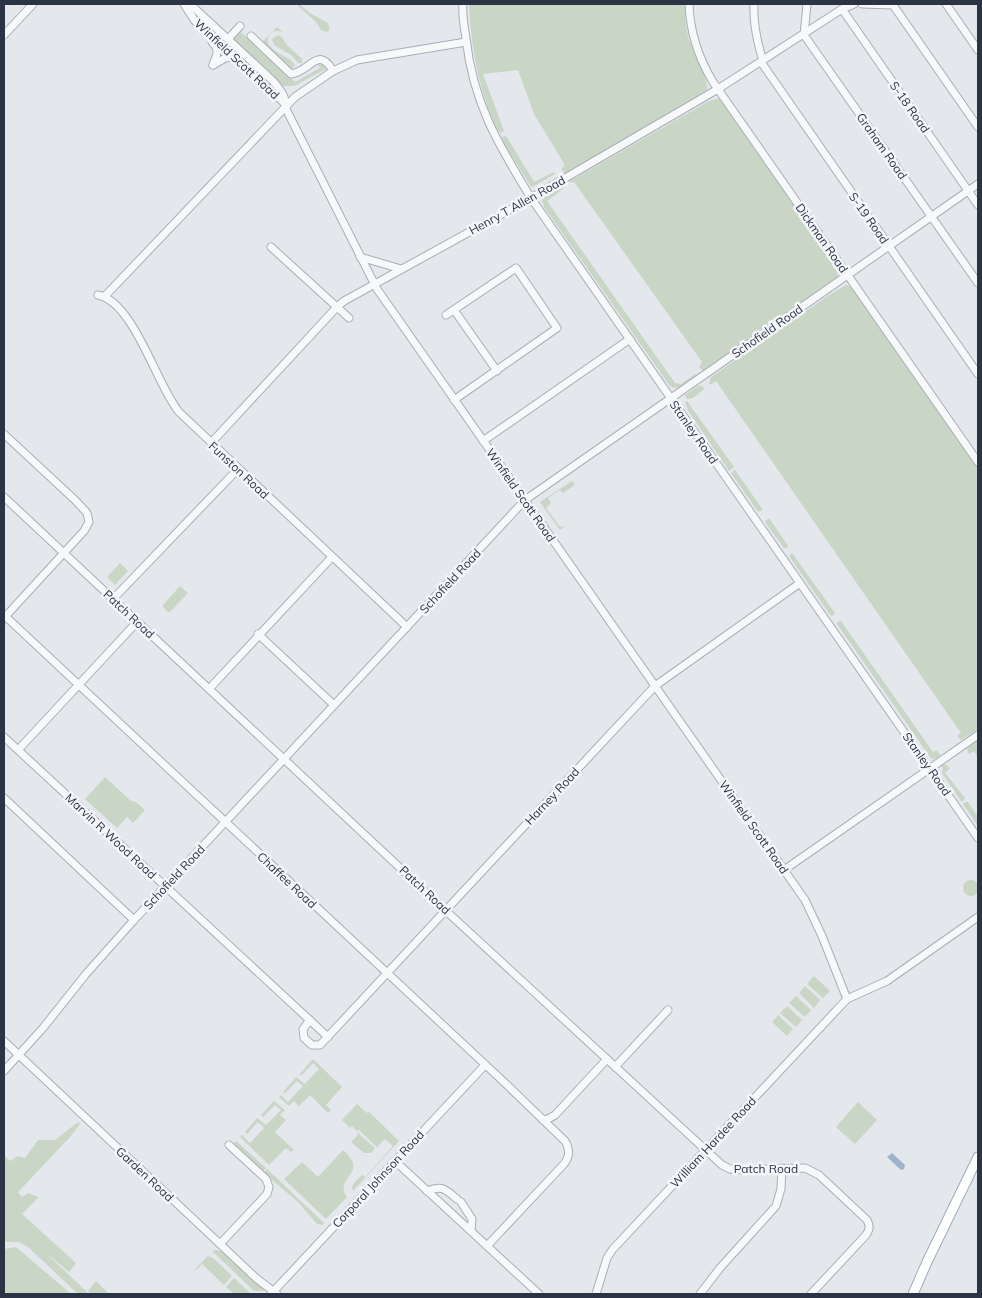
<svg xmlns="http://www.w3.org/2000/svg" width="982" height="1298" font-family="Mulish,sans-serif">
<rect width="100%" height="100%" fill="#e4e7ec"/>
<g fill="#c9d6c5">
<path d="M296,4H299L310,13L328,23L330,29L327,32L321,30L317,23Z"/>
<path d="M469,4H685C685,14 685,25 688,35C692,51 708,76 707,90L567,173H565L561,169L565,165L534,114L518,70L483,74L504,131L501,133L498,131C479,91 471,48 469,4Z"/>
<path d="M277,27L283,32C279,31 275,30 271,33C259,46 282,54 289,59C291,60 293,63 295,65L293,68H290L262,42Z"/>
<path d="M239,32L242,33L295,82L320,68L318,64L321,62L323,63L326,69L294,86H283L234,41V37Z"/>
<path d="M278,35L281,36L286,44L302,59V63H298L291,55L274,45L272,39Z"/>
<path d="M719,98L840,271L836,279L703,371L699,367L702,362L574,182L570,183V181L709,101Z"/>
<path d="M505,136L507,137L534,182L554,172L555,174L532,187L530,185L504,144L502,137Z"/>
<path d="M562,186L564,188L547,201L675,383L681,384L695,374L696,375C689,382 679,392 670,386L544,207L542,199L550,192Z"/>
<path d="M846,285L852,287L857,292L978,466V729L961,740L957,736L961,733L716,381L710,385L709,383L711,377L829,295Z"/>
<path d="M698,386H702L704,389L693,398L687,399L685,395Z"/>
<path d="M687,401L734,467L729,471L689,412L685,403Z"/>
<path d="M735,470L763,510L758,512L731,473Z"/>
<path d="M572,481L575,485L563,493L560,490L548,498L551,503L546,508L560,527L565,526L560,530L540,502Z"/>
<path d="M769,518L788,546L787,548H784L765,522Z"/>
<path d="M792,553L835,613L834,615L831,616L789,556Z"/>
<path d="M120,563L128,571L115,585L107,577Z"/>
<path d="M180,586L188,593L170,612H168L163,607V605Z"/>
<path d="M841,621L933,752L937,750L940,755L937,758L932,759L930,757L846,637L837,624V622Z"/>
<path d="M978,740V758L974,751L969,754L967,749Z"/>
<path d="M945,764L950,768L945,773L965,798L963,801H961L942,773L943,768L941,766Z"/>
<path d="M105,777L131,801L136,802L145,810L133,823L127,817L117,828L85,799Z"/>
<path d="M965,802H968L978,817V826L963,804Z"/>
<circle cx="971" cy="888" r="8"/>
<path d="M814,976L830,991L823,998L807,984Z"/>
<path d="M805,986L820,1000L814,1008L799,993Z"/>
<path d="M796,996L811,1010L805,1017L789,1003Z"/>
<path d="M787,1006L802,1020L796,1027L780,1013Z"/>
<path d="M778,1015L793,1029L787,1036L772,1022Z"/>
<path d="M312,1060H314L342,1087L326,1105L331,1110L328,1113L310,1095L299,1106L294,1101L289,1106L279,1097L281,1095L288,1102L303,1086L297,1081L285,1093L283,1092L296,1077L305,1084L319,1069L313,1063L301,1076L300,1074Z"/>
<path d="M274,1101L285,1110L280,1115L286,1120L275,1132L294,1150L291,1152L286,1148L269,1165L240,1137L242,1135L250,1143L264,1128L258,1122L247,1134L245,1132L257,1118L266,1125L281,1110L275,1105L263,1117L261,1115Z"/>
<path d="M858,1102L877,1120L855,1144L836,1127Z"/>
<path d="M357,1104L367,1113L369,1112L399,1141L353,1191L352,1188L353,1184L362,1175L365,1177L393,1146L385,1139L377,1147L359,1130L357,1131L352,1126L350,1128L342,1120Z"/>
<path d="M78,1122L80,1124L71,1136L18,1192L22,1197L28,1193L39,1197L22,1214L76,1263L69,1272L44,1251L89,1294H78L28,1247L19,1242H4V1155L10,1161L18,1156L25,1158L38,1140H55Z"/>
<path d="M357,1132L375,1148L371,1153H364L351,1142L358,1135Z"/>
<path d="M236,1141L266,1168L263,1172L233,1145Z"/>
<path d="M343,1150C371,1175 333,1175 347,1197L326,1219L284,1179L302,1162L318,1177Z"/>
<path d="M267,1169L324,1223L323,1225L317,1224L298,1202L264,1173Z"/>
<path d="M16,1247L71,1294H6L4,1292V1249Z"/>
<path d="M217,1250L223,1252L264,1289V1291H254L212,1251Z"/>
<path d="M208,1256L213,1258L232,1276L224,1285L202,1264L196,1270L195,1269Z"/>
<path d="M234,1278L251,1294H234L226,1287Z"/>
<path d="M96,1281L109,1294H91L88,1291Z"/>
</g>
<path fill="#9fb4cc" d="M892,1153L905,1165L904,1169L901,1170L887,1157Z"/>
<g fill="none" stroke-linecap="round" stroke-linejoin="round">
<defs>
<g id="minor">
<path d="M184,4L195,21L284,103"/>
<path d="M190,4L273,81C280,89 287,98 286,109L377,289L805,900L822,936L847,999"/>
<path d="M463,4C462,15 464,27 466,38C473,103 498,144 531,198L978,838"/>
<path d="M689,4C690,32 698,57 713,82L978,462"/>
<path d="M754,4C753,24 757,42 763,61"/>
<path d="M807,4L804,35L978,283"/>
<path d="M862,4L893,5"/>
<path d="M946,4L978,50"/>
<path d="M893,5L978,127"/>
<path d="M842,9L978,205"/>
<path d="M4,35L33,4"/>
<path d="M251,36L291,74C311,71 318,45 333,71"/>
<path d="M228,39L240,26"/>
<path d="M212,42C221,51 216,55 213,65"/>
<path d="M761,62L978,374"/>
<path d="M213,65L227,57L235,59"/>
<path d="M271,247L349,318"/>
<path d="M360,257L401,269"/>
<path d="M98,295C134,302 156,384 179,412L407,627"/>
<path d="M105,296L295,97L333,71L357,60L466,42"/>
<path d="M454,310L497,371"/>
<path d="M446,315L516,268L557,328L454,400"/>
<path d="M4,434L76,501L87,513L89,522L84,531L4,618"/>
<path d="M483,441L630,339"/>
<path d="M211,443L337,307L344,301L531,198L718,89L842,9L854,4"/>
<path d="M4,497L445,910L722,1165L730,1169L741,1170L805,1168L819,1175L867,1220C870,1226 870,1229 866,1235L811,1294"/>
<path d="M113,599L238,469"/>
<path d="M4,615L505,1083L565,1141C570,1150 570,1156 564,1164L487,1246"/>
<path d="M258,634L334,705"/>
<path d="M209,689L332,557"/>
<path d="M4,737L328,1037"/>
<path d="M18,750L137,622"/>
<path d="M4,798L134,920"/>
<path d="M784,870L978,735"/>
<path d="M310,1020L303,1029L304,1038L312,1045H320L655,686L800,583"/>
<path d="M4,1041L220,1244L256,1278L277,1294"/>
<path d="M615,1067L668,1010"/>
<path d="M4,1071L43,1028L86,974L134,920L525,500L978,184"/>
<path d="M543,1120L548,1119L555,1115L607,1059"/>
<path d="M395,1161L539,1294"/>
<path d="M427,1191C443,1185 445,1189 457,1199"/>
<path d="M461,1202L472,1219L471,1231"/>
<path d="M220,1244L267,1194L269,1187L266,1179L229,1145"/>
<path d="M271,1294L485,1065"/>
<path d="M596,1294L607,1258L613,1249L847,999L887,981L978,917"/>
<path d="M700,1294L720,1268L776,1206L781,1189L782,1168"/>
</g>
<path id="major" d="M913,1294L927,1262L978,1157"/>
</defs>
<use href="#minor" stroke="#a9aeb7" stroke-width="9"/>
<use href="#major" stroke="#a3abb8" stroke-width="11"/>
<use href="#minor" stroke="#f7f8fa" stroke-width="7"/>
<use href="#major" stroke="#fff" stroke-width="9"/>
</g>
<g text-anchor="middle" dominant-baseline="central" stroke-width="5" stroke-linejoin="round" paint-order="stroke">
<g font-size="12" fill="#2b3445" stroke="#f4f6f9">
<text transform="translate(237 59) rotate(43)">Winfield Scott Road</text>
<text transform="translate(910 107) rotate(55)">S-18 Road</text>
<text transform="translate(882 146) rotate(55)">Graham Road</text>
<text transform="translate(517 205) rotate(-29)">Henry T Allen Road</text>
<text transform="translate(869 218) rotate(55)">S-19 Road</text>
<text transform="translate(822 238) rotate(55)">Dickman Road</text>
<text transform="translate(767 331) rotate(-35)">Schofield Road</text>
<text transform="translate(694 432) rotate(55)">Stanley Road</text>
<text transform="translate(239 470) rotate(43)">Funston Road</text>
<text transform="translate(521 495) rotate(55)">Winfield Scott Road</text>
<text transform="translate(450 581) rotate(-47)">Schofield Road</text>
<text transform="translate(129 614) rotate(43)">Patch Road</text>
<text transform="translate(927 764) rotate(55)">Stanley Road</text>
<text transform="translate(552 796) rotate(-47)">Harney Road</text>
<text transform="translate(754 827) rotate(55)">Winfield Scott Road</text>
<text transform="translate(111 836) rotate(43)">Marvin R Wood Road</text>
<text transform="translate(174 877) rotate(-47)">Schofield Road</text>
<text transform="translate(287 880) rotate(43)">Chaffee Road</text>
<text transform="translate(425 890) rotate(43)">Patch Road</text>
<text transform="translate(713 1142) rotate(-47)">William Hardee Road</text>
<text x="766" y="1168">Patch Road</text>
<text transform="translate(145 1174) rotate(43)">Garden Road</text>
<text transform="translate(378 1179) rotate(-47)">Corporal Johnson Road</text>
</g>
</g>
<rect width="982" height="1298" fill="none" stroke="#2b3445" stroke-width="10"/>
</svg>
